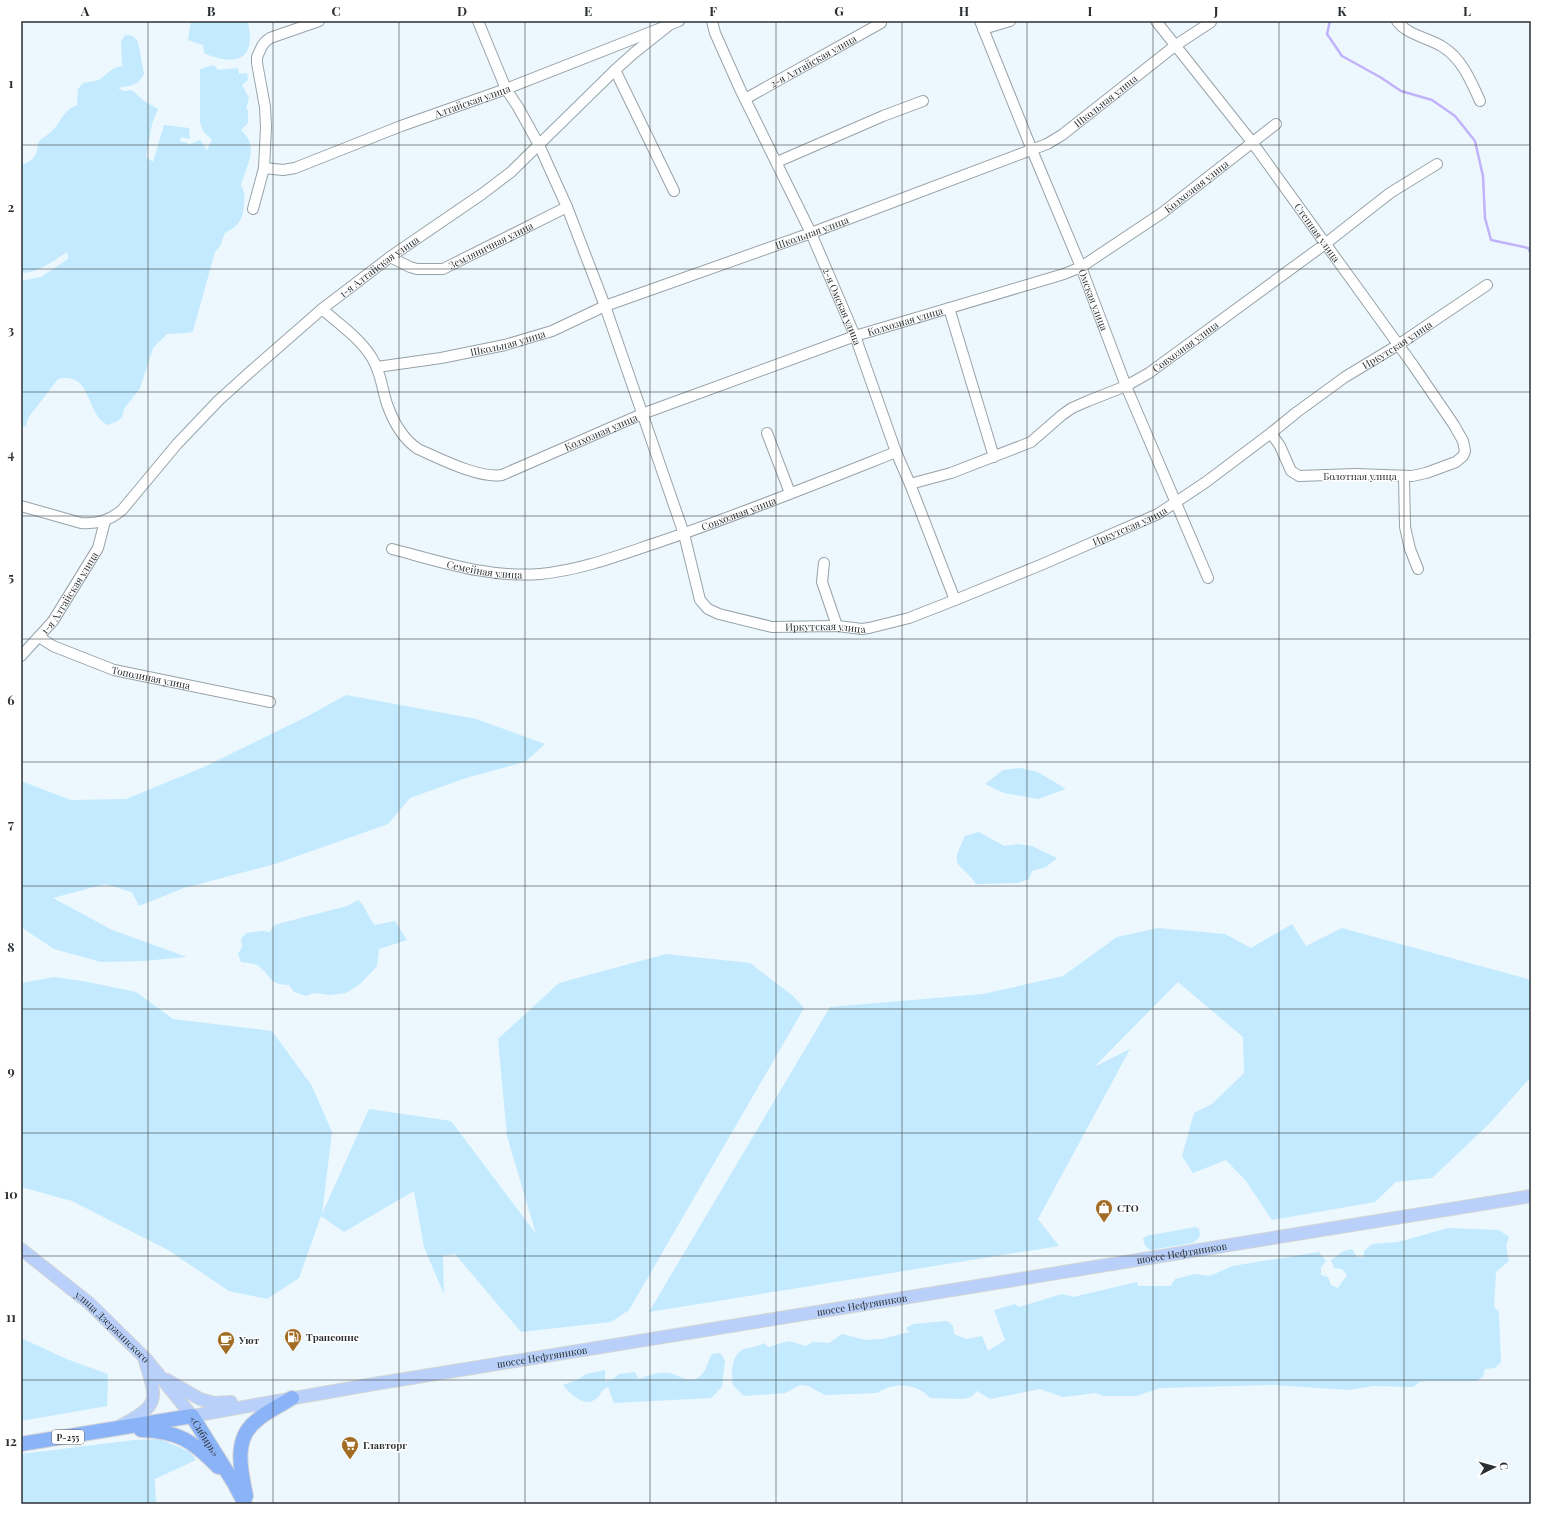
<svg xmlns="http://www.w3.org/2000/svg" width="1552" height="1525" font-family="'Playfair Display',serif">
<rect width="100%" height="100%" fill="#ecf8fe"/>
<g fill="#c3eafe">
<path d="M191,21H248C249,30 252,41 248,49C241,66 217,59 204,53L203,45L188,40Z"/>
<path d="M125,35L133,36L138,42L144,74C137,87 131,85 118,88L124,91L132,90L144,101L158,109L152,124L146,157L153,162L164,125L189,128L190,139L181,137L180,141L190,144L200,140L207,150L212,140L203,131L200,123V69L214,65L218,70L238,68L239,74L247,73L248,80L242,85L249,98L246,109L248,110V123L241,130C260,148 247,163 241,185C244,191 245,195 244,203C243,219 240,225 225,233L220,246L215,252L193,331L188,333L167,334L153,348L140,388L124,409L122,417L116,422L108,425C85,415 93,371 58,379L28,418L26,426L21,427V281L41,277L68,259L67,252C53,261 38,273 21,273V165C27,163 33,160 36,154C38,150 37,145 39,142C42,137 47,136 51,132C62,122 62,111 77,105L78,89L83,83L99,80L114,68L122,66L121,42Z"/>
<path d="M346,695L476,719L545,744L525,762L466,778L410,798L388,824L275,864L184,888L139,906L132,892L105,884L53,898L112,930L187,957L143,961L101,962L54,949L21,927V781L71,800L126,799L204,767L308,716Z"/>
<path d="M1020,768L1038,772L1066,789L1038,799L1004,793L985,784L1003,770Z"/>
<path d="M979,832L1004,846L1018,844L1032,846L1057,858L1046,867L1032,871L1029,879L1018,883L976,884C958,859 949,870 965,836Z"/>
<path d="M358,900C366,906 368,918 375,925L395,921L407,940L379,949L377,966L360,984L346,993L330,995L314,993L306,996L294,992L289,985C268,985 271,974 257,965C253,963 246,963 241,962L238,954L242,947L241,939L246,933L262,931L270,932L274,925L347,906Z"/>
<path d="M1292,924L1306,946L1342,928L1531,980V1077L1489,1124L1432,1178L1396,1182L1375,1202L1272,1220L1246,1181L1226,1160L1193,1173L1182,1156L1194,1113L1212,1104L1244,1073L1243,1037L1178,982L1094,1067L1130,1049L1038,1219L1059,1246L649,1312L830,1007L983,994L1063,976L1117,937L1158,928L1225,934L1251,948Z"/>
<path d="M666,954L750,963L793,996L804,1008L629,1310L611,1322L521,1332L455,1254L443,1256L444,1294L424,1247L414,1191L344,1232L321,1216L299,1278L267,1299L229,1291L168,1250L72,1201L21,1187V983L55,977L88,982L136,992L173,1019L272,1031L312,1086L332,1132L322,1214L369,1109L451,1121L536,1234L507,1136L498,1039L559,983Z"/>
<path d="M1195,1227L1199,1229L1200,1235L1197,1240L1192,1243L1151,1250C1146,1248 1144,1244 1143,1239L1146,1236Z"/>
<path d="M1448,1228L1499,1230L1509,1237L1506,1245L1509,1261L1496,1272L1494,1307L1499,1312L1501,1362L1495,1368L1485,1369L1483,1377L1476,1381H1427L1420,1382L1413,1387L1373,1386L1348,1390L1274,1385L1160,1388L1136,1396H1103L1096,1393L1063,1397L1040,1389L990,1399L977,1391L971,1397L963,1399L930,1398C917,1383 893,1382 877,1393L825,1395L808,1386L800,1385L785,1393L744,1396L733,1385C731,1372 731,1350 749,1348C756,1346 757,1347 764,1343L768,1347L789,1341L806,1346L813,1342L829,1343L842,1334L866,1340L882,1339L909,1332L906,1328L913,1324L947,1321L953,1326L954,1334L966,1339L982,1336L988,1351L1005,1340L994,1310L1015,1304L1019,1307L1062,1294L1073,1297L1137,1282L1138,1286H1171L1175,1279L1194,1274L1210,1276L1232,1266L1319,1252L1326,1261L1321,1267V1275L1328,1277L1331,1285L1338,1288L1347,1275L1342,1269L1334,1268L1331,1260L1344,1251L1352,1249L1356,1256L1363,1258L1364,1251L1372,1244L1398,1242Z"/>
<path d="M21,1338L69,1360L108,1374L107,1406L21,1421Z"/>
<path d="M720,1353L725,1360L722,1387L711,1398L614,1403L608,1387C599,1391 603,1393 597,1398C585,1409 570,1394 563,1385L579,1379L586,1374L605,1370V1381L613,1379L619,1374L635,1372L639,1379C648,1376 657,1372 667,1373C678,1373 689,1386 700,1376C707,1371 707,1362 712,1354Z"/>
<path d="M160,1439L190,1452L196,1460L155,1479L156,1504H21V1454L134,1440Z"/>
</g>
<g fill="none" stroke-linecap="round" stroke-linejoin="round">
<path stroke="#c1b2fa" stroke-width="2.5" d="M1330,21L1327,34L1342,56L1380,77L1401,91L1432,100L1455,116L1475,141L1483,176L1485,218L1491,240L1528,248L1531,253"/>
<defs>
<g id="minor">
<path id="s1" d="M478,21L506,89L518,107L539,145L567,207L605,306L684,534L700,600L708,609L719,614L772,627L837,626L862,629L869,628L909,618L955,600L1043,564L1158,514L1206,482L1271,433L1297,412L1345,377L1398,345L1487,285"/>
<path id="s2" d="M712,21L715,33L740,89L811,233L855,336L896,452L910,484L955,600"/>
<path id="s3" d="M980,21L1032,150L1081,267L1126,386L1208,578"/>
<path id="s4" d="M1156,21L1252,142L1413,365L1454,425L1463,441L1465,451L1463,456L1456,462L1426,473L1412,476L1355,474L1299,476L1291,471L1280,446L1271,433"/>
<path d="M1397,21C1407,35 1429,38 1443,47C1462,59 1471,81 1480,101"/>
<path d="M983,29L1010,21"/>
<path d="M615,70L674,191"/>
<path id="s5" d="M745,99L881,23"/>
<path d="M777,162L883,116L923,101"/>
<path id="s6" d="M264,168L283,170L295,168L401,126L506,89L679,21"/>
<path d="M253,209L264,168L266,127L265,107L257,63V57L262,46L265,42L270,38L319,21"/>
<path id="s7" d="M390,257L410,267L417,269H443L567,207"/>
<path d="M949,308L994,457"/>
<path id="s8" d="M322,309C339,324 360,338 372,358C381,372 382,389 387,404C393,421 403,439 418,449C439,458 479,479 502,475L642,414L855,336L1064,274L1081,267L1162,213L1276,124"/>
<path id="s9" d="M377,367L441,358L505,345L552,331L605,306L811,233L1047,144L1062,135L1176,45L1211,22"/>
<path d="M767,433L790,493"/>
<path d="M1404,477L1405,527L1410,549L1418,569"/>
<path id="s10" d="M910,484L951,473L1031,442L1062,415L1072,408L1088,401L1126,386L1149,373L1325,244L1390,193L1437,164"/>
<path id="s11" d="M21,506L81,523C97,524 109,521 122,510L177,444L219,400L250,372L322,309L390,257L482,194L511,172L615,70L634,53L668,26"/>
<path id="s12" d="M392,549C442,562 488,578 540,574C582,570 620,555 659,542C739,515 818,483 896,452"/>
<path d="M824,563L822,582L837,626"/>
<path id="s13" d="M39,637L53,646L114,670L270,702"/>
<path id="s14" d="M21,656L53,621L98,548L105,521"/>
</g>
<g id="major">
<path id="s15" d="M21,1249L89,1303L146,1359L192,1416L374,1384L1531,1196"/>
<path d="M167,1380L200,1399L214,1403L231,1402"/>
<path d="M120,1426C159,1405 158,1402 145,1361"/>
</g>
<g id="highway">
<path d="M141,1430C178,1431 193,1441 218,1467"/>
<path id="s16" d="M21,1444L192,1416L234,1483L245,1504"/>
<path d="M246,1496C241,1471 233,1440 255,1422C265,1412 280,1406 292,1398"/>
</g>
</defs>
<use href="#minor" stroke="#98a3a9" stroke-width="12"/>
<use href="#major" stroke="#d5d5d6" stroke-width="14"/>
<use href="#highway" stroke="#d5d5d6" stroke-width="16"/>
<use href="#minor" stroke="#fff" stroke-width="10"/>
<use href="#major" stroke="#b9d1fa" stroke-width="12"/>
<use href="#highway" stroke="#8bb3f7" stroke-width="14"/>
</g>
<path fill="none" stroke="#2b2f32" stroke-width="1" stroke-opacity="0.55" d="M148,21V1504M273,21V1504M399,21V1504M525,21V1504M650,21V1504M776,21V1504M902,21V1504M1027,21V1504M1153,21V1504M1279,21V1504M1404,21V1504M21,145H1531M21,269H1531M21,392H1531M21,516H1531M21,639H1531M21,762H1531M21,886H1531M21,1009H1531M21,1133H1531M21,1256H1531M21,1380H1531"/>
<defs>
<symbol id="shop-pin" viewBox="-11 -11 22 30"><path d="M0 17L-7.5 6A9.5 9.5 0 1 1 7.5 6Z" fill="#a16c24" stroke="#fff"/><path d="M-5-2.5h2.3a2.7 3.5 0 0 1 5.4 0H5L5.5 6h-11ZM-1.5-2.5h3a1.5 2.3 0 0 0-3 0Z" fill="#fff"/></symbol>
<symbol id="fuel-pin" viewBox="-11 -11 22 30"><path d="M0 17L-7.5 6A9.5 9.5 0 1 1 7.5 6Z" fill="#a16c24" stroke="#fff"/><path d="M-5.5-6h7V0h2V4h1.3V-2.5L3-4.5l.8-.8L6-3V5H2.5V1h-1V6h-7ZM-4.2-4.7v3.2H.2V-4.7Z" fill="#fff"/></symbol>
<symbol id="cafe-pin" viewBox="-11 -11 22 30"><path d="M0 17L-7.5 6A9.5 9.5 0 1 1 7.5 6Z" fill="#a16c24" stroke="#fff"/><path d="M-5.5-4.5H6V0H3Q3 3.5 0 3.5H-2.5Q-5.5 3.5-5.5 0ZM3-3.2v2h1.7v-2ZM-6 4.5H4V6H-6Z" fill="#fff"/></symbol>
<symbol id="supermarket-pin" viewBox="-11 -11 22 30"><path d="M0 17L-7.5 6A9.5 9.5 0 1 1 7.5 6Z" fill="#a16c24" stroke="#fff"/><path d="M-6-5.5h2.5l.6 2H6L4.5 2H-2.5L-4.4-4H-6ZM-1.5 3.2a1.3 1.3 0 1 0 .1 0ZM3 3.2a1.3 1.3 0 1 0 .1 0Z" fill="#fff"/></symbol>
</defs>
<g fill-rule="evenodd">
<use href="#shop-pin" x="1094" y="1198" width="20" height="27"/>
<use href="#fuel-pin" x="283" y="1327" width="20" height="27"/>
<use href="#cafe-pin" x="216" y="1330" width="20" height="27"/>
<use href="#supermarket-pin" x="340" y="1435" width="20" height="27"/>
</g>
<g text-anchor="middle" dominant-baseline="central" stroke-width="3" stroke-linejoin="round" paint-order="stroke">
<rect fill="#fff" stroke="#6b6d70" stroke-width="1" x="52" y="1430" width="32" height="14" rx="3"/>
<g font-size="9" font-weight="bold" fill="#2b2f32">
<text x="68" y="1437">Р-255</text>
</g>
<g font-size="10" fill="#2b2f32" stroke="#fff">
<text stroke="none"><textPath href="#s5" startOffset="78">2-я Алтайская улица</textPath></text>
<text stroke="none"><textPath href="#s6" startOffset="221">Алтайская улица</textPath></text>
<text stroke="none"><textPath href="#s9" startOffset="781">Школьная улица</textPath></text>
<text stroke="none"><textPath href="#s8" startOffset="1020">Колхозная улица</textPath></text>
<text stroke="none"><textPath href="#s9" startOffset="457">Школьная улица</textPath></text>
<text stroke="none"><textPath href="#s4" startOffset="266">Степная улица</textPath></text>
<text stroke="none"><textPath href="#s7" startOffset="109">Земляничная улица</textPath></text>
<text stroke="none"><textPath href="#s11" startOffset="462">1-я Алтайская улица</textPath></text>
<text stroke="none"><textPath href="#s3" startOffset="301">Омская улица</textPath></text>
<text stroke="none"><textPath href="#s2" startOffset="314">2-я Омская улица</textPath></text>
<text stroke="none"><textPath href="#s8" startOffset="695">Колхозная улица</textPath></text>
<text stroke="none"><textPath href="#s9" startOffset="133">Школьная улица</textPath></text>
<text stroke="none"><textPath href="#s1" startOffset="1402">Иркутская улица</textPath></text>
<text stroke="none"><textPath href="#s10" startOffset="311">Совхозная улица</textPath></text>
<text stroke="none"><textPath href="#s8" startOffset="371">Колхозная улица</textPath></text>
<text x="1360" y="476">Болотная улица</text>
<text stroke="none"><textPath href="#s12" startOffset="359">Совхозная улица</textPath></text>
<text stroke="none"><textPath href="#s1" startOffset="1078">Иркутская улица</textPath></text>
<text stroke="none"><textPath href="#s12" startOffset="95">Семейная улица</textPath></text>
<text stroke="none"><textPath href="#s14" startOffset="80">1-я Алтайская улица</textPath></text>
<text stroke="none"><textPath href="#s1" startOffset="754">Иркутская улица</textPath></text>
<text stroke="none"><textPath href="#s13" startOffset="120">Тополиная улица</textPath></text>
<text stroke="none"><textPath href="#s15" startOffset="1243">шоссе Нефтяников</textPath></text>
<text stroke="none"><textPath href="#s15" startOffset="919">шоссе Нефтяников</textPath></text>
<text stroke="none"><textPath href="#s15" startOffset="120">улица Дзержинского</textPath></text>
<text stroke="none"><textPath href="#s15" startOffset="595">шоссе Нефтяников</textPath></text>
<text stroke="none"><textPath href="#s16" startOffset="197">«Сибирь»</textPath></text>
</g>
<g font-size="10" font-weight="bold" fill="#2b2f32" stroke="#fff" text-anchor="start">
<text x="1117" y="1208">СТО</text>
<text x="306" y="1337">Трансонис</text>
<text x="239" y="1340">Уют</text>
<text x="363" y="1445">Главторг</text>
</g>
</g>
<rect width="1552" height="1525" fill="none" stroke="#ffffff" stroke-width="44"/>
<g transform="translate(1494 1467) rotate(84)" stroke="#ffffff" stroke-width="3" paint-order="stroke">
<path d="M0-3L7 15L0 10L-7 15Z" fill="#2b2f32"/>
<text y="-6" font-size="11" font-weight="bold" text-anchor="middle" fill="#2b2f32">С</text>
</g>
<rect x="22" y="22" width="1508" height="1481" fill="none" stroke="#2b2f32" stroke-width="1.5"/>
<g font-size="13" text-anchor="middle" font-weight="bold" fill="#2b2f32">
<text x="85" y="16">A</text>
<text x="211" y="16">B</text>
<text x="336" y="16">C</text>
<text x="462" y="16">D</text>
<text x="588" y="16">E</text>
<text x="713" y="16">F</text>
<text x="839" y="16">G</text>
<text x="964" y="16">H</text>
<text x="1090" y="16">I</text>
<text x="1216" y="16">J</text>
<text x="1342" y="16">K</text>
<text x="1467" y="16">L</text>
<text x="11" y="88">1</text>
<text x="11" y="212">2</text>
<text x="11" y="335">3</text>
<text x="11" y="459">4</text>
<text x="11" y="582">5</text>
<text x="11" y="705">6</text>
<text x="11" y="829">7</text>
<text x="11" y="952">8</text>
<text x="11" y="1076">9</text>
<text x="11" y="1199">10</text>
<text x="11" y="1322">11</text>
<text x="11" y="1446">12</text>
</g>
</svg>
